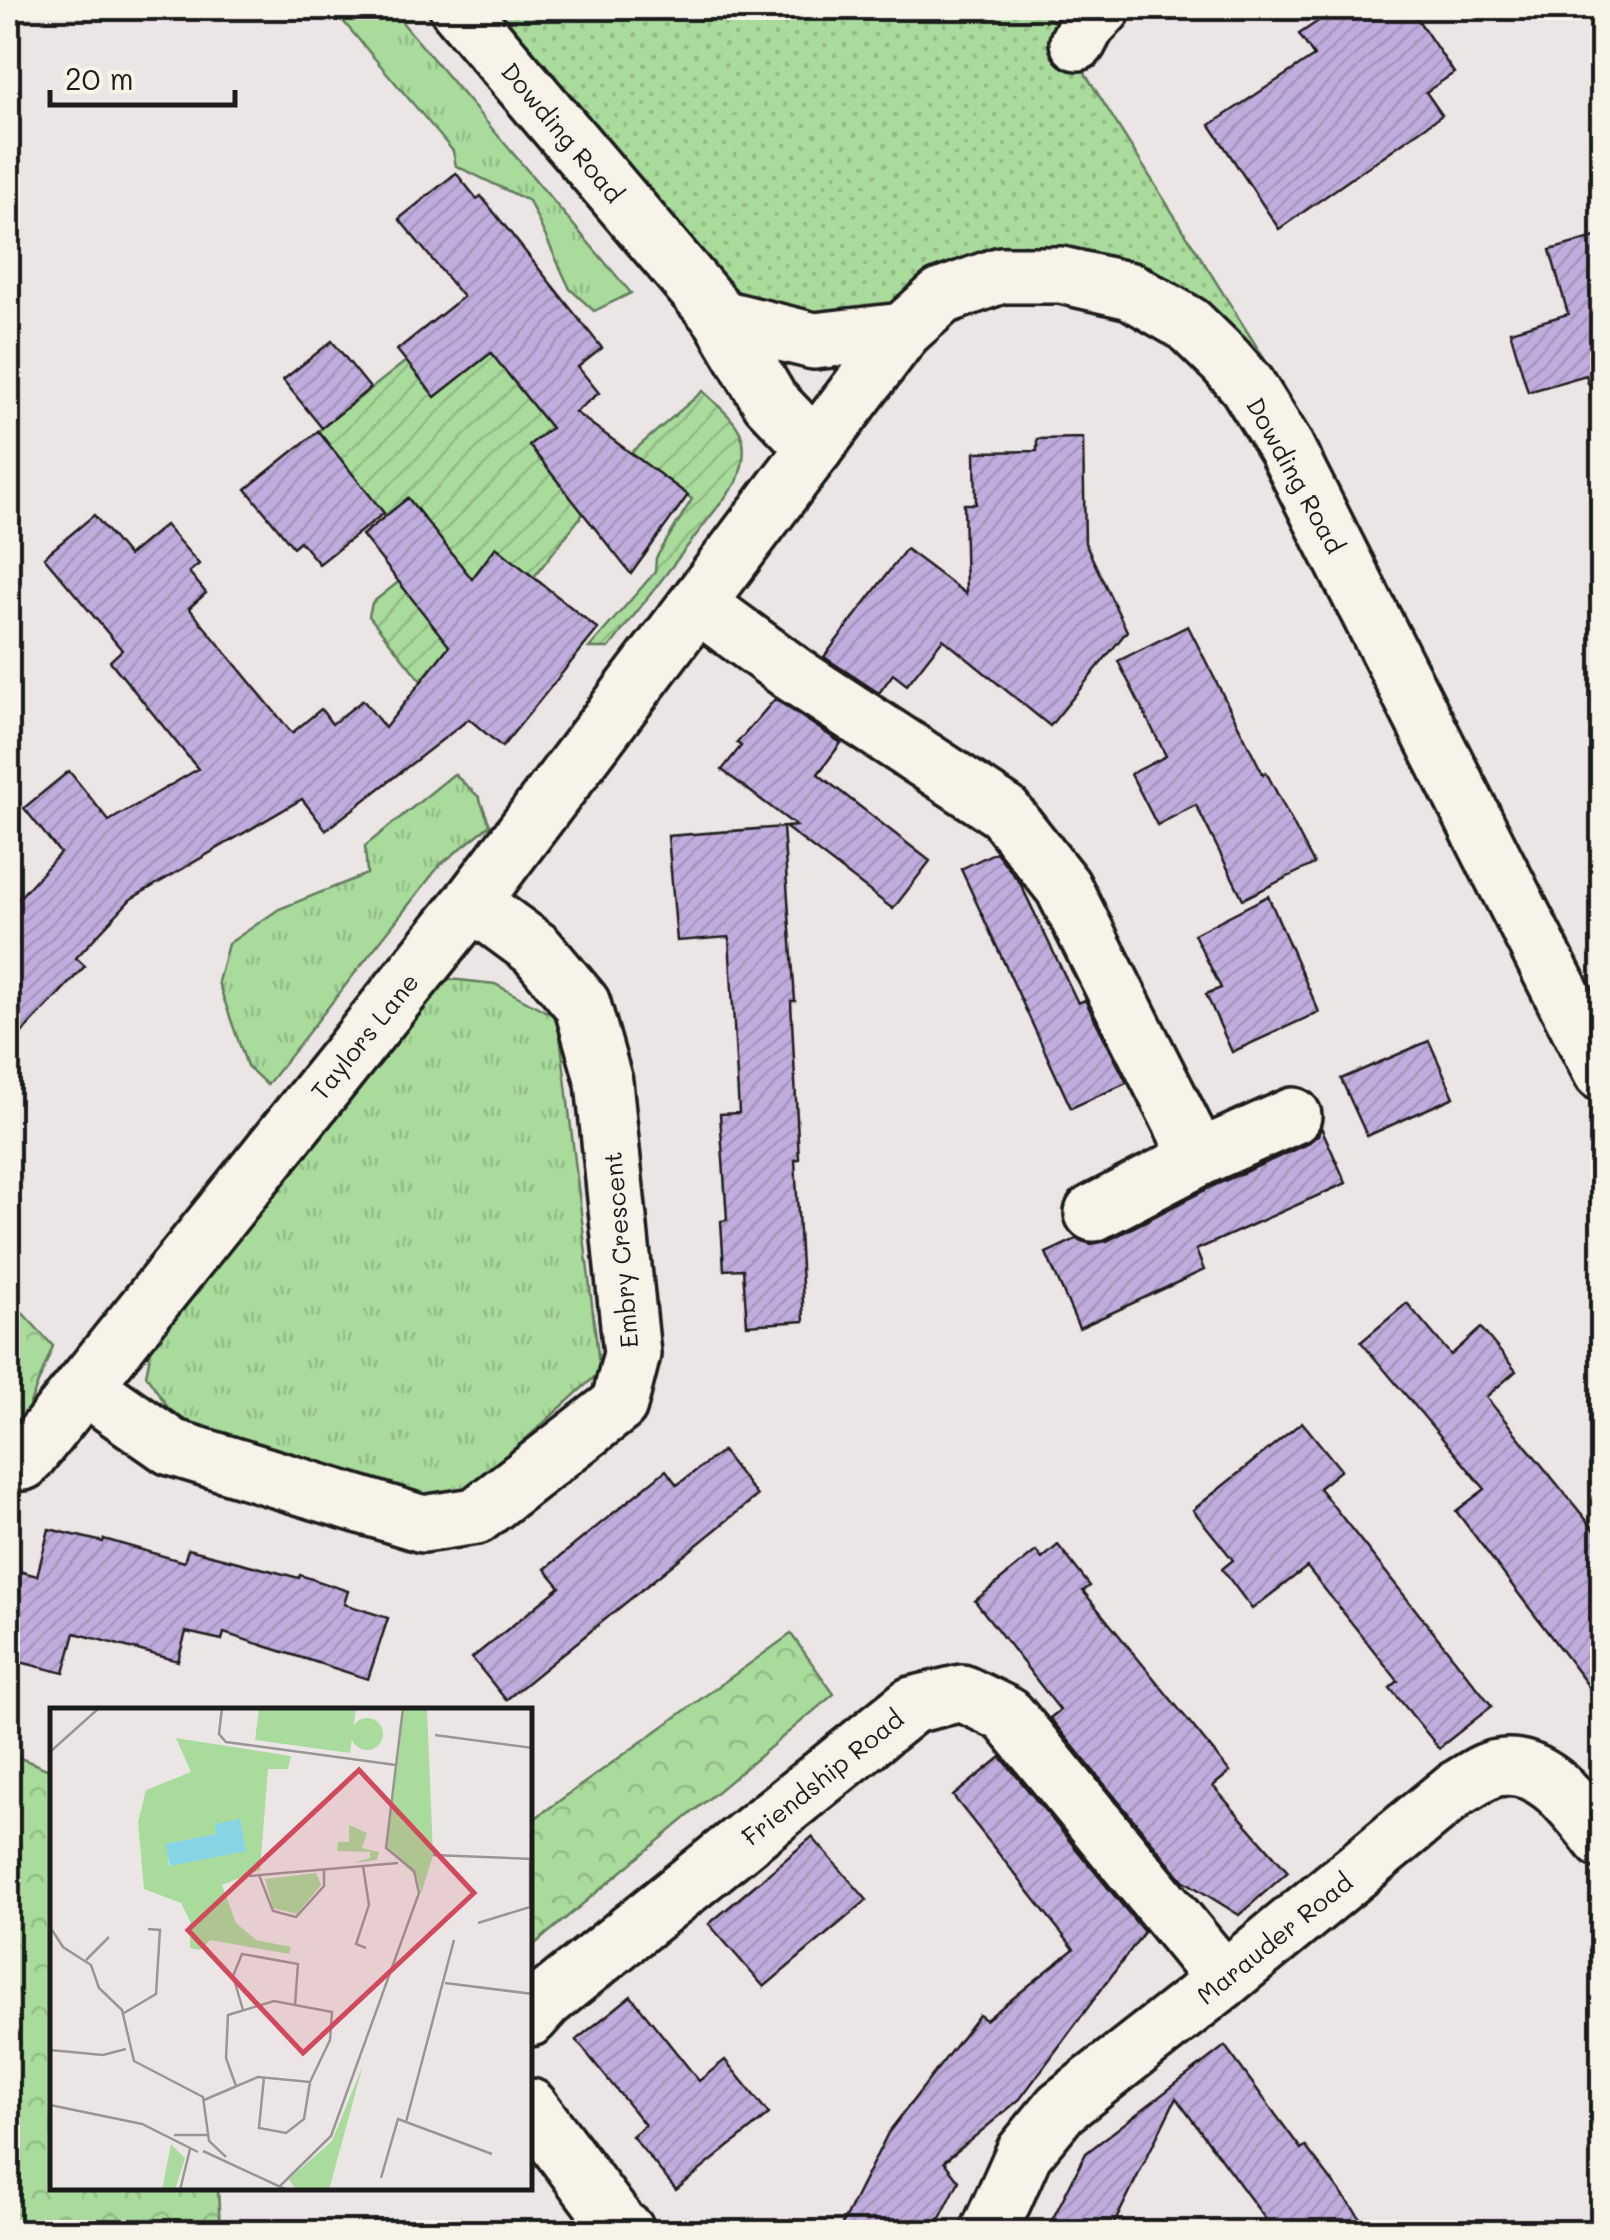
<svg xmlns="http://www.w3.org/2000/svg" width="1610" height="2240" font-family="Mali,sans-serif">
<defs>
<pattern id="grass-tufts" width="24" height="20" patternUnits="userSpaceOnUse" patternTransform="scale(2.5)"><rect width="24" height="20" fill="#a9db9c"/><path d="M3 7l-1-3M5 7V3M7 7l1-3M15 17l-1-3M17 17v-4M19 17l1-3" fill="none" stroke="#91bb86"/></pattern>
<pattern id="forest-crowns" width="20" height="18" patternUnits="userSpaceOnUse" patternTransform="scale(2.5)"><rect width="20" height="18" fill="#a9db9c"/><path d="M2 6a3 3 0 1 1 6 0M12 15a3 3 0 1 1 6 0" fill="none" stroke="#91bb86"/></pattern>
<pattern id="park-dots" width="8" height="8" patternUnits="userSpaceOnUse" patternTransform="scale(2.5)"><rect width="8" height="8" fill="#a9db9c"/><path d="M2 2h.1M6 6h.1" fill="none" stroke="#91bb86" stroke-width="1.8" stroke-linecap="round"/></pattern>
<pattern id="garden-furrows" width="10" height="10" patternUnits="userSpaceOnUse" patternTransform="scale(2.5)"><rect width="10" height="10" fill="#a9db9c"/><path d="M-1 1l2-2M0 10L10 0M9 11l2-2" fill="none" stroke="#91bb86"/></pattern>
<pattern id="building-hatch" width="6" height="6" patternUnits="userSpaceOnUse" patternTransform="scale(2.5)"><rect width="6" height="6" fill="#c1addd"/><path d="M-1 1l2-2M0 6l6-6M5 7l2-2" fill="none" stroke="#a594bd"/></pattern>
</defs>
<rect width="100%" height="100%" fill="#ece5e6"/>
<filter id="ink" filterUnits="userSpaceOnUse"><feTurbulence type="fractalNoise" baseFrequency=".01" numOctaves="2"/><feDisplacementMap in="SourceGraphic" scale="20" xChannelSelector="R" yChannelSelector="G"/><feConvolveMatrix kernelMatrix="1 2 1 2 8 2 1 2 1" color-interpolation-filters="sRGB"/></filter>
<g filter="url(#ink)">
<g fill="url(#grass-tufts)" stroke="#627c5c" stroke-width="2.5">
<path d="M332,8H390L631,293L594,311L570,289L529,201L456,166L453,151Z"/>
<path d="M454,774L479,797L490,825L440,865L267,1085L247,1066L218,982L228,944L279,909L367,874L365,846Z"/>
<path d="M440,978L495,984L558,1018L600,1372L466,1493L402,1510L190,1440L146,1375L155,1330Z"/>
</g>
<g fill="url(#forest-crowns)" stroke="#627c5c" stroke-width="2.5">
<path d="M8,1297L53,1346L8,1458Z"/>
<path d="M791,1634L834,1694L530,1948V1822Z"/>
<path d="M8,1753L52,1771V2188H218L220,2232H15L8,2226Z"/>
</g>
<path fill="url(#park-dots)" stroke="#627c5c" stroke-width="2.5" d="M459,8H1037L1078,42L1086,75L1272,371L1247,385L1061,275L903,331L721,318Z"/>
<path fill="url(#garden-furrows)" stroke="#627c5c" stroke-width="2.5" d="M490,352L551,428L529,446L566,491L614,453H631L703,391C736,423 755,434 737,482L609,648H589L655,572L656,558L692,499L640,460L596,497L534,577L495,548L459,596L453,641L421,681L369,616L372,603L445,545L408,498L386,516L318,431L406,361Z"/>
<g fill="url(#building-hatch)" stroke="#1c1c1c" stroke-width="2.5">
<path d="M1338,8H1410L1454,73L1426,92L1442,115L1279,229L1210,125L1314,56L1299,34Z"/>
<path d="M456,173L477,199L481,196L602,348L578,367L599,393L575,412L688,495L631,574L529,445L551,428L491,353L435,397L397,350L463,297L399,219Z"/>
<path d="M1602,235V381L1588,383L1586,375L1528,392L1510,331L1568,314L1550,250Z"/>
<path d="M332,341L370,388L322,428L283,380Z"/>
<path d="M318,431L384,513L319,564L300,541L293,547L246,489Z"/>
<path d="M1083,438L1085,543L1127,631L1050,726L943,639L907,685L893,674L879,693L824,657L906,549L966,594L964,504H976L975,452L1037,451V439Z"/>
<path d="M408,498L472,579L496,547L598,629L502,747L469,719L326,830L302,799L131,899L76,958L85,966L8,1048V910L60,853L24,808L69,771L109,821L198,769L110,661L122,650L44,557L94,515L128,556L165,525L199,564L189,572L206,593L189,608L292,733L321,709L332,724L363,700L385,728L449,646L362,535Z"/>
<path d="M1188,626L1263,774L1266,772L1314,864L1243,899L1196,805L1157,825L1131,774L1166,756L1118,661Z"/>
<path d="M775,699L841,743L818,774L930,861L893,909L785,827L796,826L722,770L741,746L737,743Z"/>
<path d="M783,827L795,1001H791L799,1159L795,1160L804,1321L747,1325L743,1269L724,1270L721,1221L727,1220L720,1114L739,1113L729,937L677,941L668,836Z"/>
<path d="M996,852L1020,883L1078,1003L1085,1000L1127,1083L1071,1108L961,869Z"/>
<path d="M1268,896L1319,1012L1232,1052L1206,994L1221,988L1194,934Z"/>
<path d="M1429,1041L1454,1097L1367,1136L1341,1079Z"/>
<path d="M1321,1127L1346,1183L1196,1250L1204,1270L1079,1328L1046,1253L1076,1239L1091,1244L1107,1241L1213,1186L1306,1145L1318,1135Z"/>
<path d="M1407,1303L1451,1355L1481,1328L1516,1371L1486,1397L1602,1539V1704L1456,1511L1485,1489L1361,1342Z"/>
<path d="M1302,1422L1341,1470L1319,1488L1492,1706L1439,1748L1390,1688L1398,1681L1307,1567L1252,1609L1222,1569L1233,1560L1193,1510Z"/>
<path d="M722,1451L757,1496L506,1700L472,1658L560,1587L545,1569L666,1470L677,1485Z"/>
<path d="M49,1529L103,1542L104,1539L184,1562L188,1549L299,1578L300,1575L348,1591L344,1604L388,1618L368,1679L224,1633L222,1640L186,1632L178,1661L75,1633L64,1673L8,1659V1568L37,1576Z"/>
<path d="M1058,1545L1090,1586L1083,1591L1230,1772L1213,1786L1288,1872L1239,1915L1183,1880L1050,1718L1060,1710L975,1601L1036,1551L1042,1559Z"/>
<path d="M1001,1757L1144,1932L1020,2099L944,2162L959,2181L933,2232H838L888,2133L979,2015L986,2020L1074,1949L953,1796Z"/>
<path d="M812,1837L867,1900L764,1987L709,1924Z"/>
<path d="M631,1996L699,2081L725,2060L769,2114L676,2190L632,2136L645,2125L576,2040Z"/>
<path d="M1225,2046L1301,2149L1305,2146L1371,2232H1275L1176,2098L1110,2232H1046L1086,2153Z"/>
</g>
<g fill="none" stroke-linecap="round" stroke-linejoin="round">
<defs>
<g id="minor">
<path d="M458,8L721,318L814,341L903,331L941,297L1001,275H1061L1131,291L1188,324L1226,361L1247,385L1285,446L1602,1073"/>
<path d="M1078,42L1087,25L1103,8"/>
<path d="M721,318L770,401L815,448"/>
<path d="M698,604L793,674L1004,812L1063,887L1199,1158L1293,1116"/>
<path d="M1093,1213L1199,1158"/>
<path d="M84,1386L171,1447L423,1524L476,1516L619,1405L632,1354L604,1082L582,1004L536,949L472,902"/>
<path d="M23,1462L472,902L903,331"/>
<path d="M530,2018L546,2000L912,1705L962,1693L1007,1715L1224,1980"/>
<path d="M530,2107L619,2226L627,2232"/>
<path d="M989,2232L1024,2153L1061,2108L1224,1980L1456,1789C1469,1782 1484,1770 1498,1768C1545,1760 1577,1809 1602,1840"/>
</g>
</defs>
<use href="#minor" stroke="#1c1c1c" stroke-width="62"/>
<use href="#minor" stroke="#f7f3e8" stroke-width="55"/>
</g>
</g>
<g text-anchor="middle" dominant-baseline="central" stroke-width="8" stroke-linejoin="round" paint-order="stroke">
<g font-size="25" fill="#1c1c1c" stroke="#f7f3e8">
<text transform="translate(563 132) rotate(50)">Dowding Road</text>
<text transform="translate(1296 475) rotate(61)">Dowding Road</text>
<text transform="translate(364 1036) rotate(-51)">Taylors Lane</text>
<text transform="translate(620 1250) rotate(-95)">Embry Crescent</text>
<text transform="translate(822 1777) rotate(-39)">Friendship Road</text>
<text transform="translate(1274 1938) rotate(-39)">Marauder Road</text>
</g>
</g>
<g transform="translate(50 1708)">
<rect width="482" height="482" fill="#ece5e6"/>
<path d="M301 26a16 16 0 1 1 32 0a16 16 0 1 1-32 0ZM266,165L271,177L247,206L223,200L215,171ZM313,357L279,482H246L239,471L282,433Z" fill="#a9db9c"/>
<path d="M126,30L241,48L238,61H218L210,162L172,177L186,215L206,232L241,239L239,246L160,232L150,242L140,240V213L131,195L94,181L88,114L96,82L141,64ZM167,126L120,158L119,157L116,136ZM121,436L135,450L125,482H112Z" fill="#a9db9c" fill-rule="evenodd"/>
<path d="M209,0H306L300,45L205,32ZM353,0H377L383,147L371,186L367,169L336,140Z" fill="#a9db9c"/>
<path d="M299,117L317,125L312,140L329,144L327,152L303,155L320,150V144L287,143L288,134H299Z" fill="#a9db9c"/>
<path d="M190,111L196,143L120,158L115,136L166,126L165,116Z" fill="#86d5e5"/>
<path fill="none" stroke="#999595" stroke-width="2.5" d="M172,0L169,26L176,34L346,57M385,27L483,40M0,44L49,0M383,147L483,151M313,158L319,197L306,236L316,240M209,167L223,203L246,209L274,178V162M199,168L348,155M428,215L480,199V151M2,222L13,239L41,257L49,280L72,302L84,353L153,389L159,433L176,449M36,252L59,229M395,275L483,286M193,302L183,268L192,246L248,256L245,297M74,305L106,286L110,222L98,221M0,342L53,347L76,341M214,369L209,420L236,425L254,411L260,374M154,392L208,369L260,374L280,332L282,304L224,293L178,307L176,350L186,378M0,397L92,416L148,444M356,414L404,232M356,414L442,446M124,427H157M153,443L237,482M331,470L348,411L356,414M230,478L281,428L369,185L364,163L336,140L353,0M130,482L140,441"/>
<path fill="#d1495b" fill-opacity="0.15" stroke="#d1495b" stroke-width="5" d="M309,62L424,185L253,345L138,222Z"/>
<rect width="482" height="482" fill="none" stroke="#1c1c1c" stroke-width="5"/>
</g>
<rect width="1610" height="2240" fill="none" stroke="#f7f3e8" stroke-width="40"/>
<rect x="20" y="20" width="1570" height="2200" fill="none" stroke="#1c1c1c" stroke-width="4" filter="url(#ink)"/>
<path d="M50 90v15h185v-15" fill="none" stroke="#1c1c1c" stroke-width="5"/>
<text x="65" y="90" font-size="30" fill="#1c1c1c" stroke="#f7f3e8" stroke-width="8" paint-order="stroke">20 m</text>
</svg>
